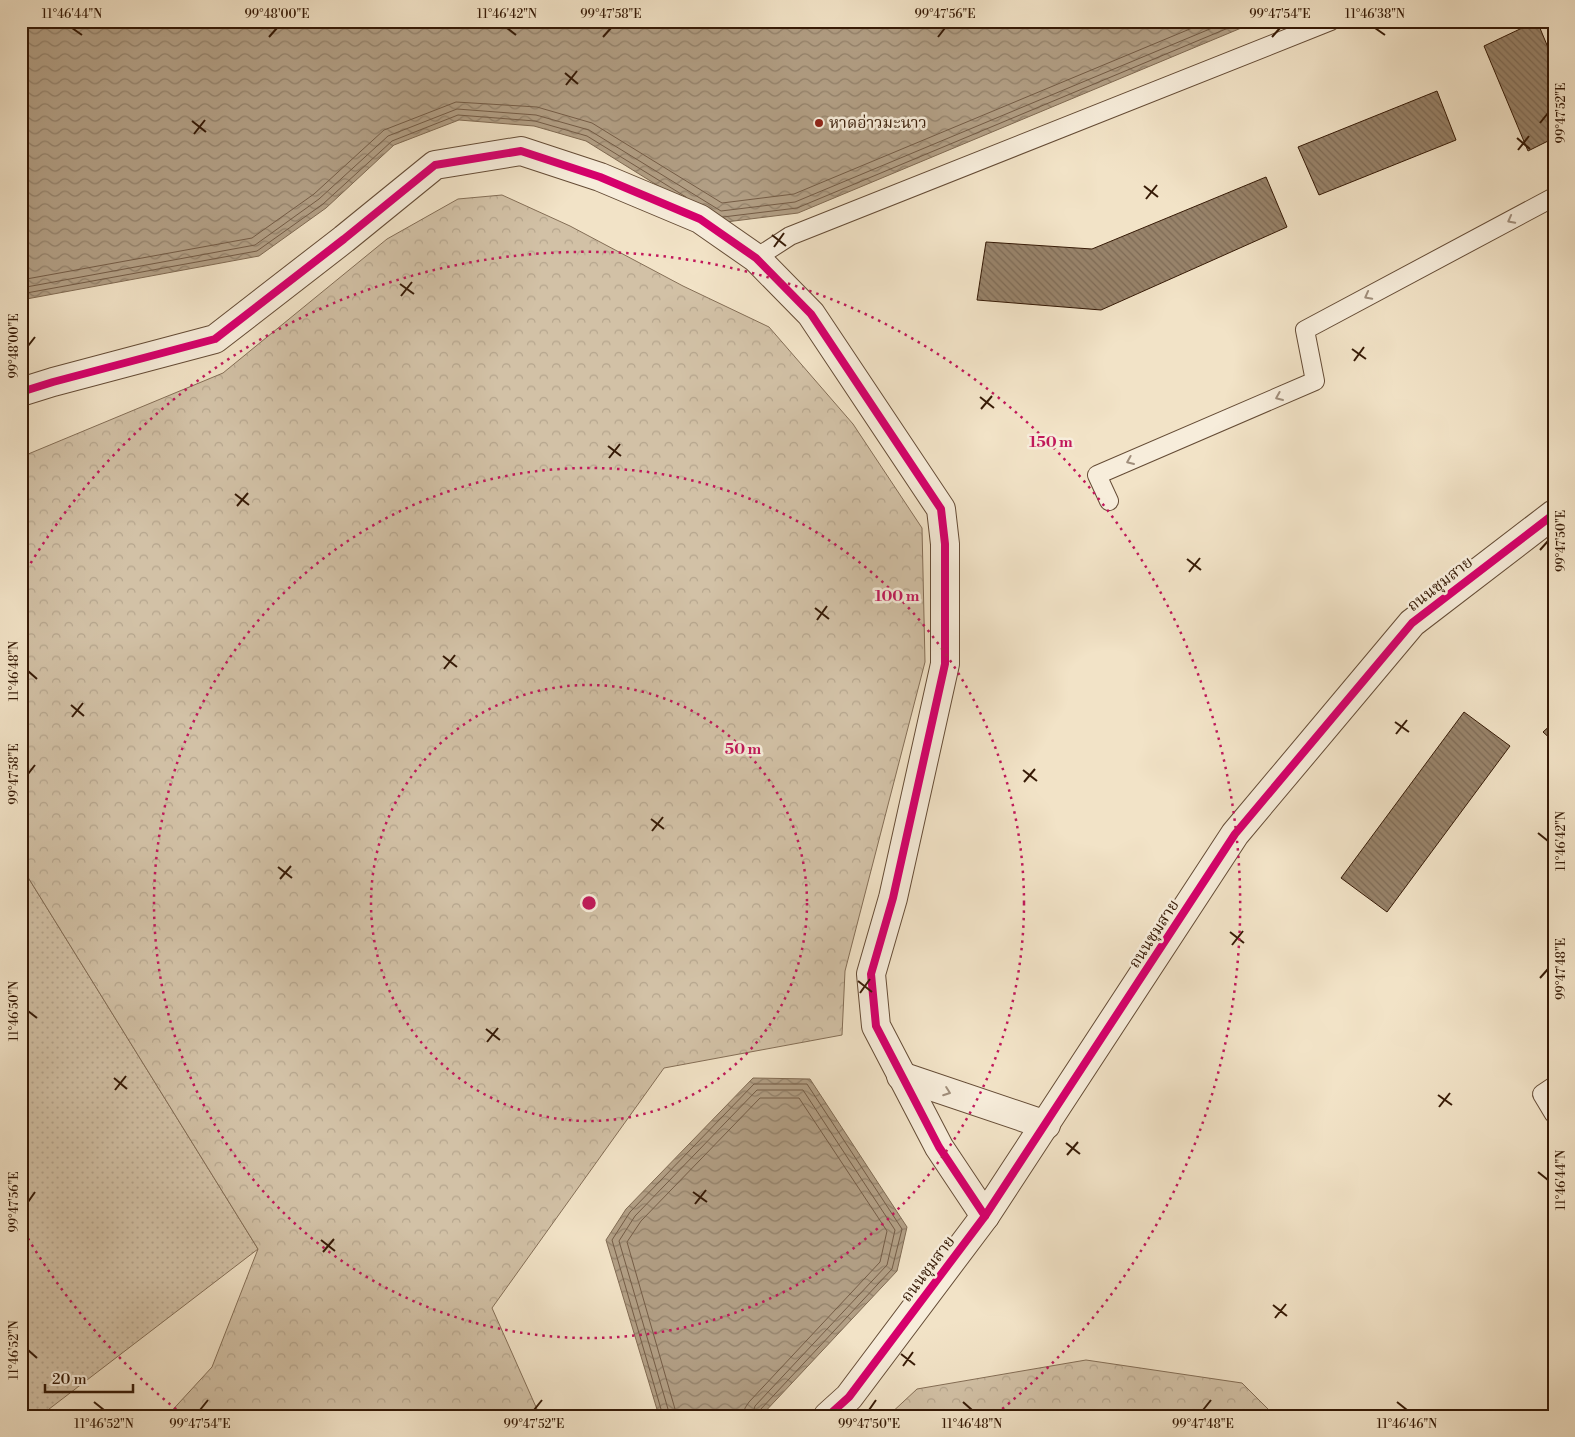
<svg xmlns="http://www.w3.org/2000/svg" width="1575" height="1437" font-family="'Libre Bodoni','Noto Serif Thai',serif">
<defs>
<pattern id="grass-dots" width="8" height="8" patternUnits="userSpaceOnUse" patternTransform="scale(1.25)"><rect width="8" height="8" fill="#d2c1a6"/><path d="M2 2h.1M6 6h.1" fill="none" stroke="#b5a58d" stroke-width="1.8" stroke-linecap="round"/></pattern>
<pattern id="forest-crowns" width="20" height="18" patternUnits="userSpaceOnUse" patternTransform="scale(1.25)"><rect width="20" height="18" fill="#d2c1a6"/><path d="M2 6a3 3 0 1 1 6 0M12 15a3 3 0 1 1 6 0" fill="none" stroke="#b5a58d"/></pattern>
<pattern id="water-waves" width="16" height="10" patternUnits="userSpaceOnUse" patternTransform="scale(1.25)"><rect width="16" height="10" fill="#b29f85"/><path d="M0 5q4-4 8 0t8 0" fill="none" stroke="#92816b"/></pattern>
<pattern id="building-back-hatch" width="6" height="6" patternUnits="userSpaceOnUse" patternTransform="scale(1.25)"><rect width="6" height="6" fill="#98836a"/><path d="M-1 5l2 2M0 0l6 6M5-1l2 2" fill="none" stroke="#7d6a55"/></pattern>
</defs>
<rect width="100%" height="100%" fill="#f2e3c7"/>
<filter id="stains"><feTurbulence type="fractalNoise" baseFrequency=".004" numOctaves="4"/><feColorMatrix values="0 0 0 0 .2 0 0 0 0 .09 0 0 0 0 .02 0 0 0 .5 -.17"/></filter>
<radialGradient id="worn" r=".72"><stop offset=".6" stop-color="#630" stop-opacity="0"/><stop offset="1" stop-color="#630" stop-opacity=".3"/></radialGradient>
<path fill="url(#grass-dots)" stroke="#846e56" d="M21,866L258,1249L40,1416H21Z"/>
<g fill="url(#forest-crowns)" stroke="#846e56">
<path d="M502,195L570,226L683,286L769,327L853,424L922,528L925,662L845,971L842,1035L664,1068L492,1308L540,1416H167L212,1367L258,1249L21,866V457L223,373L387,239L458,199Z"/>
<path d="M1086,1360L1242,1383L1275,1416H888L917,1389Z"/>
</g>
<g fill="url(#water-waves)" stroke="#806a52">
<path d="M21,21H1258L798,213L718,223L586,141L534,126L459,120L394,145L326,208L259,256L21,300Z"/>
<path d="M753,1078L810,1079L907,1227L897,1271L761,1416H659L606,1240L626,1209Z"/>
</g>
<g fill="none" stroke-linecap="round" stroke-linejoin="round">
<g stroke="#745c46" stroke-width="1">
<path d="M723,217L797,208L1245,21"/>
<path d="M21,280L252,238L314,194L384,130L456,102L537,107L592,123L722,203L794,194L1209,21"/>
<path d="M21,288L255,245L319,199L388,136L457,109L536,115L589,130L721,211L795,202L1229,21"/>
<path d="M21,294L257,251L323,204L392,141L458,115L535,121L587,136L686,197"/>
<path d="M663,1416L612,1240L630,1212L754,1084H807L902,1229L892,1269L760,1410L758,1416"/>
<path d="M670,1416L619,1241L635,1216L757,1090H803L895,1230L887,1265L755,1406L752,1416"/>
<path d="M677,1416L627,1242L641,1221L760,1098H799L887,1231L880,1262L749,1402L745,1408L744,1416"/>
</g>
</g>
<g fill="url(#building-back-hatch)" stroke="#361a06">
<path d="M1537,21L1554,62V138L1528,151L1484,46Z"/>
<path d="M1437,91L1456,140L1319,195L1298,147Z"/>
<path d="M1266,177L1287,227L1101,310L977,300L986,242L1092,249Z"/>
<path d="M1464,712L1510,746L1387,912L1341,878Z"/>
<path d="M1554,722V742L1543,732Z"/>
</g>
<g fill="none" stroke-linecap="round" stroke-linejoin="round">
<defs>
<g id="lane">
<path d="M756,258L790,236L1331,21"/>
<path d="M1109,501L1097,475L1315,381L1305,330L1554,197"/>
<path d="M1554,1086L1542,1094L1554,1114"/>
</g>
<g id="street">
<path d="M21,392L53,382L215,339L344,239L435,165L521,151L600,177L700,219L756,258L811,314L941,509L945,544V664L893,898L871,974L876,1026L939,1147L985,1216"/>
<path d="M901,1076L1046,1125"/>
<path d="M828,1416L849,1397L985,1216L1235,834L1412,623L1554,514"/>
</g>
</defs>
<use href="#lane" stroke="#654c36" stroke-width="20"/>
<use href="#street" stroke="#654c36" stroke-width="30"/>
<use href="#lane" stroke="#f7eddb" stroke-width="18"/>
<use href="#street" stroke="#f7eddb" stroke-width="28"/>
<defs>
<g id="cycleway">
<path d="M21,392L53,382L215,339L344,239L435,165L521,151L600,177L700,219L756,258L811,314L941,509L945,544V664L893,898L871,974L876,1026L939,1147L985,1216"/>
<path d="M828,1416L849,1397L985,1216L1235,834L1412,623L1554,514"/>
</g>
</defs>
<use href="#cycleway" stroke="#f7eddb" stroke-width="11"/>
<use href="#cycleway" stroke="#d6006c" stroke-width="8"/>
</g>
<defs><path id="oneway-chevron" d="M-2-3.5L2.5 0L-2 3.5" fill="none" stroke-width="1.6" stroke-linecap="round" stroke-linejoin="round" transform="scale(1.25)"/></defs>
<g stroke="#a08e7b">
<use href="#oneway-chevron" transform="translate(1511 220) rotate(152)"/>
<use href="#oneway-chevron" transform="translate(1368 296) rotate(152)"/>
<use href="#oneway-chevron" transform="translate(1279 397) rotate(157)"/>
<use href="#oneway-chevron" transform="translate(1130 461) rotate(157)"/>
<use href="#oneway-chevron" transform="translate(947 1092) rotate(20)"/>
</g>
<path fill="none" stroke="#361a06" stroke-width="2" d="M72,28L82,35M507,28L516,35M1375,28L1385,35M269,37L277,28M603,37L611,28M938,37L945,28M1272,37L1280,28M565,73L578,84M566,85L577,71M192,121L206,132M1540,123L1548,113M194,134L205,120M1517,138L1530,149M1518,150L1529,136M1144,186L1158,197M1146,199L1157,185M772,235L786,246M774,247L784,233M400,284L414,294M401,296L412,282M28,346L35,337M1352,349L1366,359M1354,361L1364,347M980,397L994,408M981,409L992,396M608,446L621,456M609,458L620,444M235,494L249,505M237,506L248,493M1540,550L1548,541M1187,559L1201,570M1189,572L1200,558M815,608L829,619M817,620L827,606M443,656L457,667M444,669L455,655M28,671L37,679M71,705L84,716M72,717L83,703M1395,722L1409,732M1396,734L1407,720M1023,770L1037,781M28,774L35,765M1024,782L1035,769M651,819L664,829M652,831L663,817M1538,833L1548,841M278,867L292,878M280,879L291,866M1230,932L1244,943M1232,945L1243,931M1540,978L1548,969M858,981L872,992M860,993L870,979M28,1011L37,1018M486,1029L500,1040M487,1042L498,1028M114,1078L127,1089M115,1090L126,1076M1438,1095L1452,1105M1439,1107L1450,1093M1066,1143L1080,1154M1067,1155L1078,1142M1538,1172L1548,1180M693,1192L707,1202M28,1202L35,1192M695,1204L706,1190M321,1240L335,1251M323,1252L334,1239M1273,1305L1287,1316M1275,1318L1286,1304M28,1350L37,1358M901,1354L915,1365M903,1366L913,1352M94,1402L104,1410M963,1402L972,1410M1397,1402L1407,1410M200,1410L208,1400M534,1410L542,1400M869,1410L876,1400M1203,1410L1211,1400"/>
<g fill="none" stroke="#c2185b" stroke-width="2.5" stroke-dasharray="2.5 5">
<circle cx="589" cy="903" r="218"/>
<circle cx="589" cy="903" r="435"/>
<path d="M182 1414A653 653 0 0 1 23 1230M23 576A653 653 0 1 1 996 1414"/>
</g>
<circle fill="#8f2418" stroke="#f7eddb" stroke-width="2" cx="819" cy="123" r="5"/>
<g text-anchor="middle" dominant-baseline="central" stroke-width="5" stroke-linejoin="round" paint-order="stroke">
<g font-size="16" fill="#361a06" stroke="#f7eddb" text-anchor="start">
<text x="829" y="123">หาดอ่าวมะนาว</text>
</g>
<g font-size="16" fill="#361a06" stroke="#f7eddb">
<text transform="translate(1440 584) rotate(-38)">ถนนชุมสาย</text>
<text transform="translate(1154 934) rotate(-57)">ถนนชุมสาย</text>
<text transform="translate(928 1269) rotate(-53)">ถนนชุมสาย</text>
</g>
</g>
<circle cx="589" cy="903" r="8" fill="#c2185b" stroke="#f7eddb" stroke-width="2.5"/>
<g font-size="15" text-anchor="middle" font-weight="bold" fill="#c2185b" stroke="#f7eddb" stroke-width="5" stroke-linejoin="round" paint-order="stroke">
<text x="1051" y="447">150 m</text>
<text x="897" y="601">100 m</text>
<text x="743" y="754">50 m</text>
</g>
<rect width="1575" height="1437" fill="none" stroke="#f2e3c7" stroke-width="55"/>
<path d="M45 1384v8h88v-8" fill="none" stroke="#361a06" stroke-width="2.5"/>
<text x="52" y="1384" font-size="15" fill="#361a06" stroke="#f7eddb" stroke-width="4" paint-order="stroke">20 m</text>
<rect x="28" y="28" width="1520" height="1382" fill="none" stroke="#361a06" stroke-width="2"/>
<g font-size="12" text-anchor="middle" fill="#361a06">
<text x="72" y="18">11°46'44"N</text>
<text x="277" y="18">99°48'00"E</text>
<text x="507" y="18">11°46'42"N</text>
<text x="611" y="18">99°47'58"E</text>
<text x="945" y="18">99°47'56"E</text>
<text x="1280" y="18">99°47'54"E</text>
<text x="1375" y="18">11°46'38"N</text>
<text transform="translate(1561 113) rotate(-90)" y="4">99°47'52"E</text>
<text transform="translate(14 346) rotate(-90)" y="4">99°48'00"E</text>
<text transform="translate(1561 541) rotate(-90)" y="4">99°47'50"E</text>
<text transform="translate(14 671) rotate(-90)" y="4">11°46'48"N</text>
<text transform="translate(14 774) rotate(-90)" y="4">99°47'58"E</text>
<text transform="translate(1561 841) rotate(-90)" y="4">11°46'42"N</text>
<text transform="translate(1561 969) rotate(-90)" y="4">99°47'48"E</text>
<text transform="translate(14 1011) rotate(-90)" y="4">11°46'50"N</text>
<text transform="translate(1561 1180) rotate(-90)" y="4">11°46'44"N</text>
<text transform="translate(14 1202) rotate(-90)" y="4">99°47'56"E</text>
<text transform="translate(14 1350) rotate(-90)" y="4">11°46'52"N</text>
<text x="104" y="1428">11°46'52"N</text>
<text x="200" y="1428">99°47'54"E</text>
<text x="534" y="1428">99°47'52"E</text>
<text x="869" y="1428">99°47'50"E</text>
<text x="972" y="1428">11°46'48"N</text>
<text x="1203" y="1428">99°47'48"E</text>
<text x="1407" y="1428">11°46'46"N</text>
</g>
<rect width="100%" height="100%" filter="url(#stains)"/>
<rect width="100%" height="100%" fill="url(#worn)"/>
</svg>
